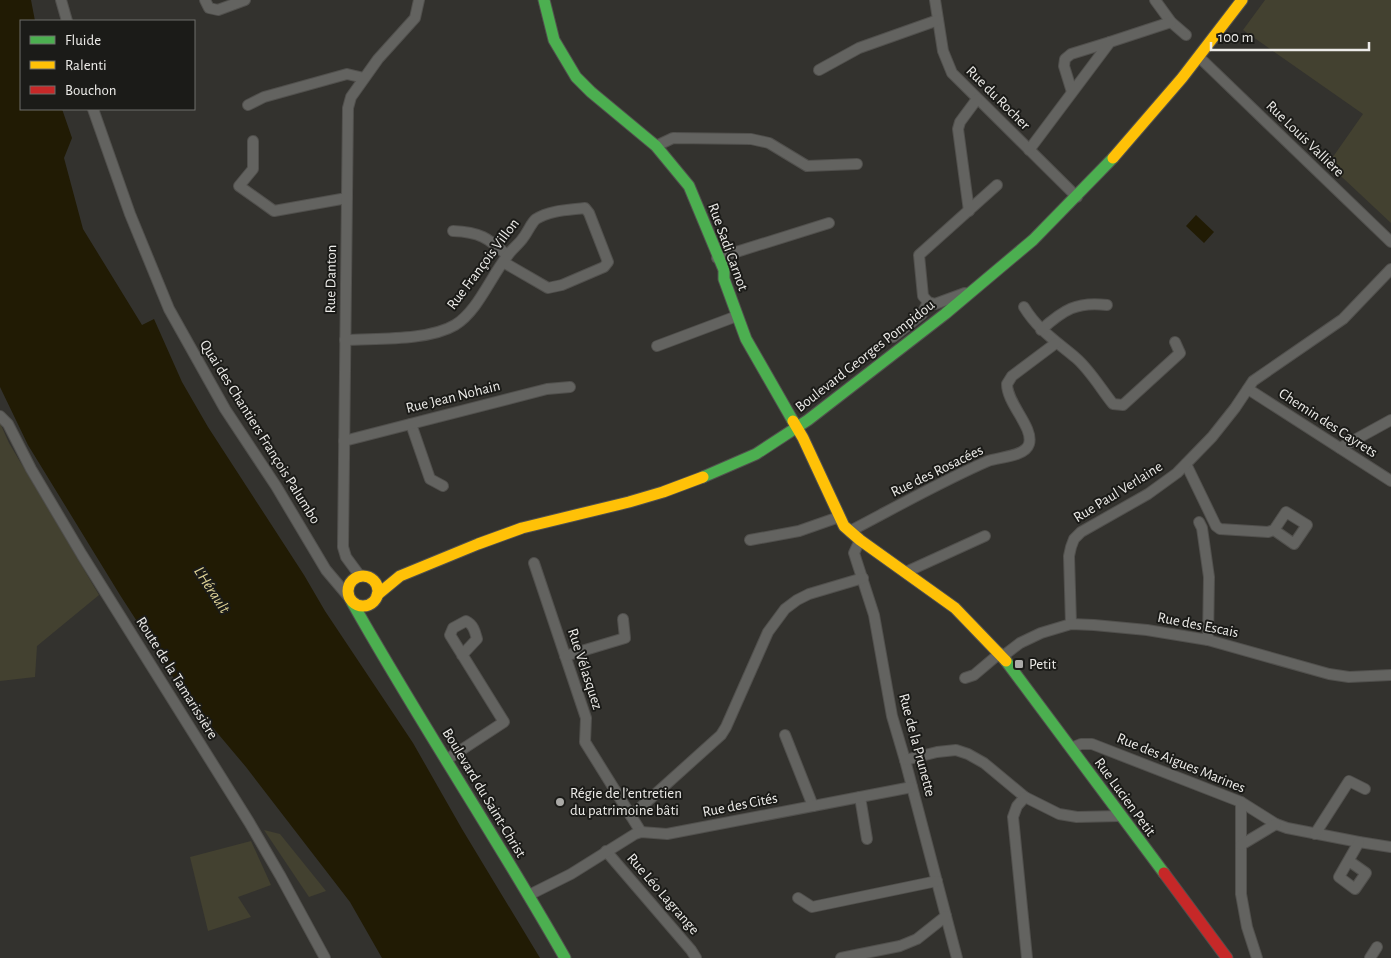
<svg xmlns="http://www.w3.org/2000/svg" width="1391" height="958" font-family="'Alegreya Sans',sans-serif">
<rect width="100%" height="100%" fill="#33322e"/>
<g fill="#434130">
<path d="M1265,0H1391V223L1328,164L1363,114L1243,30Z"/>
<path d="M0,423L9,443L99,595L37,646L35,677L0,681Z"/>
<path d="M264,830L280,834L326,891L309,897Z"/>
<path d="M251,841L271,885L238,897L251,917L208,931L190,857Z"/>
</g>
<g fill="#211b04">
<path d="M0,0H31L35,21H21V109H62L72,138L64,158L83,229L142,325L154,319L182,382L208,427L304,575L325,611L413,743L462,829L540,958H382L350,902L246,767L182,691L120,595L28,445L0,387Z"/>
<path d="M1196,215L1214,232L1204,243L1186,226Z"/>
</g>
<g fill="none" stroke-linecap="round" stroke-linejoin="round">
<defs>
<g id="street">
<path d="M61,0L67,21"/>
<path d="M205,0L209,8L218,10L245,0"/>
<path d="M935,0L943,51L952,73L1077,197"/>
<path d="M1155,0L1171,22L1186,35"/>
<path d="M1199,57L1391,242"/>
<path d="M819,70L859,48L938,20"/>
<path d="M1072,92L1064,66L1065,59L1071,54L1110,42"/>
<path d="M248,105L264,97L347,74L364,78"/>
<path d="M93,109L130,214L169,309L225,409L276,486L326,570L348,596"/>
<path d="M253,141V169L239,186L274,211L347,198"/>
<path d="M656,146L673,138L751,139L769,143L807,166L857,164"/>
<path d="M1029,150L1110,42L1171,22"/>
<path d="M969,211L958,129L960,122L977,99"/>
<path d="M453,231C480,232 488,238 507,255"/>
<path d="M717,258L829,223"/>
<path d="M928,302L935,304L965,293"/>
<path d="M1024,307C1038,330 1056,341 1076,358C1090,370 1101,389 1113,404L1123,405L1180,353L1175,342"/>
<path d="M1041,330C1063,310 1077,301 1107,305"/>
<path d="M893,337L922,314L928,302L923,296L919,255L997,185"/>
<path d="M345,340C377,338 428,341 455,325C478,311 491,276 508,255C512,249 519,244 523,238C528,232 531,223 536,219C550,210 569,210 585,208L589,213L608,262L604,267L562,285L548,288L503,262"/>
<path d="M657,346L737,316"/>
<path d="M1248,389L1391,481"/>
<path d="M0,416L8,424L31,469L82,555L249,822L281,877L325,958"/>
<path d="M411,424L430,479L443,486"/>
<path d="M344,441L547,389L570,387"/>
<path d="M1340,448L1391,420"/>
<path d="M1186,464L1216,526L1220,529L1268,532L1274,530L1294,544L1307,525L1286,512L1274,530"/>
<path d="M1199,522L1202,528L1209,577L1208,640"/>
<path d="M850,532L854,529C898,506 942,481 988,461C998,457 1025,457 1029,444C1034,427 1007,404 1007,384L1012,376L1056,343"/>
<path d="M750,540L799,531L839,517"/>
<path d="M860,540L854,553L874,615L892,716L905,760L957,958"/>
<path d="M534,563L586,718L585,742L641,832"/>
<path d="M906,572L985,536"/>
<path d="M360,576L346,557L343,547L348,108L351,97L378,59L415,18L419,0"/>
<path d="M1071,624L1069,556L1071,547L1074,539L1081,532L1148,494L1177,473L1212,437L1235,408L1253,381L1343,319L1391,269"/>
<path d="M565,656L625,638L623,619"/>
<path d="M1003,656L1020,643L1041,633L1071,624L1094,625L1147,630L1208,640L1329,674L1349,677L1391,675"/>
<path d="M965,678L974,675L1000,653"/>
<path d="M785,735L813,806"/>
<path d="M1071,748L1081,744H1092L1241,802L1276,824L1287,828L1359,842L1391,847"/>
<path d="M446,760L504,722L450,635L453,628L466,621C474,625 475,632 477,639L462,655"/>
<path d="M905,760L937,752L956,750L968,754L984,763L1025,797L1059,814L1077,817L1120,816"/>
<path d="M860,797L867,839"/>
<path d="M1025,797L1017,806L1013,817L1027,958"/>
<path d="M1241,802V894L1247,927L1257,958"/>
<path d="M631,816L721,735L726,727L768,632L785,609L797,600L809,594L863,578"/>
<path d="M1315,834L1349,781L1365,789"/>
<path d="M1241,845L1276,824"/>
<path d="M606,851L691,950L696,958"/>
<path d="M1349,861L1366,873L1355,889L1339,877L1359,842"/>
<path d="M529,895L571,874L635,834L641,832L667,834L912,787"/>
<path d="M798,898L812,907L937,881"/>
<path d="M841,958L900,946L917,939L946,916"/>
<path d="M1370,958L1377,947"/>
</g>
<g id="fast">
<path d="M544,0L554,40L576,77L591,92L656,146L689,186L724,270V279L746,339L793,421"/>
<path d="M703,477L756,454L808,420L945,314L1033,240L1113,158"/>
<path d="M352,602C420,723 497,838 565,958"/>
<path d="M1006,661L1164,873"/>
</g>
<g id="slow">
<path d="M1113,158L1182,78L1242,0"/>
<path d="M793,421L803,438L844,526L860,540L955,608L1006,661"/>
<circle cx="363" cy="591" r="15"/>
<path d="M377,595L400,576L478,544L522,528L629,502L663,492L703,477"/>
</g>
<path id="jam" d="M1164,873L1227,958"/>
</defs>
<use href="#street" stroke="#51504d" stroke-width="12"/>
<use href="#fast" stroke="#51504d" stroke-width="13"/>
<use href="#slow" stroke="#51504d" stroke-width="13"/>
<use href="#jam" stroke="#51504d" stroke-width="13"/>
<use href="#street" stroke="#636360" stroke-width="10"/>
<use href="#fast" stroke="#4caf50" stroke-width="11"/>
<use href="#slow" stroke="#ffc107" stroke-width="11"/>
<use href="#jam" stroke="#c62828" stroke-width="11"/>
</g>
<g fill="#abaaa7" stroke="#1b1b18" stroke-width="2">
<rect x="1014" y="659" width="10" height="10" rx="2.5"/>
<circle cx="560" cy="802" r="5"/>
</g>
<g text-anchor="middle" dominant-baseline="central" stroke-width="4" stroke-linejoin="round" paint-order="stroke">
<g font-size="15" fill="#ecebe8" stroke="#1b1b18">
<text transform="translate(998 98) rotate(45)">Rue du Rocher</text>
<text transform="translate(1305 139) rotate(44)">Rue Louis Vallière</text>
<text transform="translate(728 247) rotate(70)">Rue Sadi Carnot</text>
<text transform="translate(483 264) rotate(-53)">Rue François Villon</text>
<text transform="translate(331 279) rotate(-89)">Rue Danton</text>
<text transform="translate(865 356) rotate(-38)">Boulevard Georges Pompidou</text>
<text transform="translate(453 397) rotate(-14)">Rue Jean Nohain</text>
<text transform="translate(1328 423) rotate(33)">Chemin des Cayrets</text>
<text transform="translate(260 432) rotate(58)">Quai des Chantiers François Palumbo</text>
<text transform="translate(937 471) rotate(-26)">Rue des Rosacées</text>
<text transform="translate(1118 492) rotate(-32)">Rue Paul Verlaine</text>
<text transform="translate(1198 625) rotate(11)">Rue des Escais</text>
<text transform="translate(585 669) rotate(72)">Rue Vélasquez</text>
<text transform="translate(177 678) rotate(58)">Route de la Tamarissière</text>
<text transform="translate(917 745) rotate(75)">Rue de la Prunette</text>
<text transform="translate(1181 763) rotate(22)">Rue des Aigues Marines</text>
<text transform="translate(484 793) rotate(59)">Boulevard du Saint-Christ</text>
<text transform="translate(1125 797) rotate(54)">Rue Lucien Petit</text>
<text transform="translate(740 805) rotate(-11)">Rue des Cités</text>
<text transform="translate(663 894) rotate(49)">Rue Léo Lagrange</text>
</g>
<g font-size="15" fill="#ecebe8" stroke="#1b1b18" text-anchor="start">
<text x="1029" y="664">Petit</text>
<text x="570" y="793">Régie de l’entretien<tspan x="570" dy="17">du patrimoine bâti</tspan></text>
</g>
<g font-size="16" font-style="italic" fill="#dfd396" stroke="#1b1b18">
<text transform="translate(212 590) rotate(57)">L'Hérault</text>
</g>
</g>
<rect x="20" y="20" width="175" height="90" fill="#1b1b18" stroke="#6f6e6b"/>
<rect x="30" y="36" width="25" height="8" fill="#4caf50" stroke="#6f6e6b"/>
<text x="65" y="45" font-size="15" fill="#ecebe8">Fluide</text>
<rect x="30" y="61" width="25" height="8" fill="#ffc107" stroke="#6f6e6b"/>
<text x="65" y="70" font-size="15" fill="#ecebe8">Ralenti</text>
<rect x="30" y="86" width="25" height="8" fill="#c62828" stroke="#6f6e6b"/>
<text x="65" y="95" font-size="15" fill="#ecebe8">Bouchon</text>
<path d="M1211 42v8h158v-8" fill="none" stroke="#ecebe8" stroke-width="2.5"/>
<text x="1218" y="42" font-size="15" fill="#ecebe8" stroke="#1b1b18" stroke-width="4" paint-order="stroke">100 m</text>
</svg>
